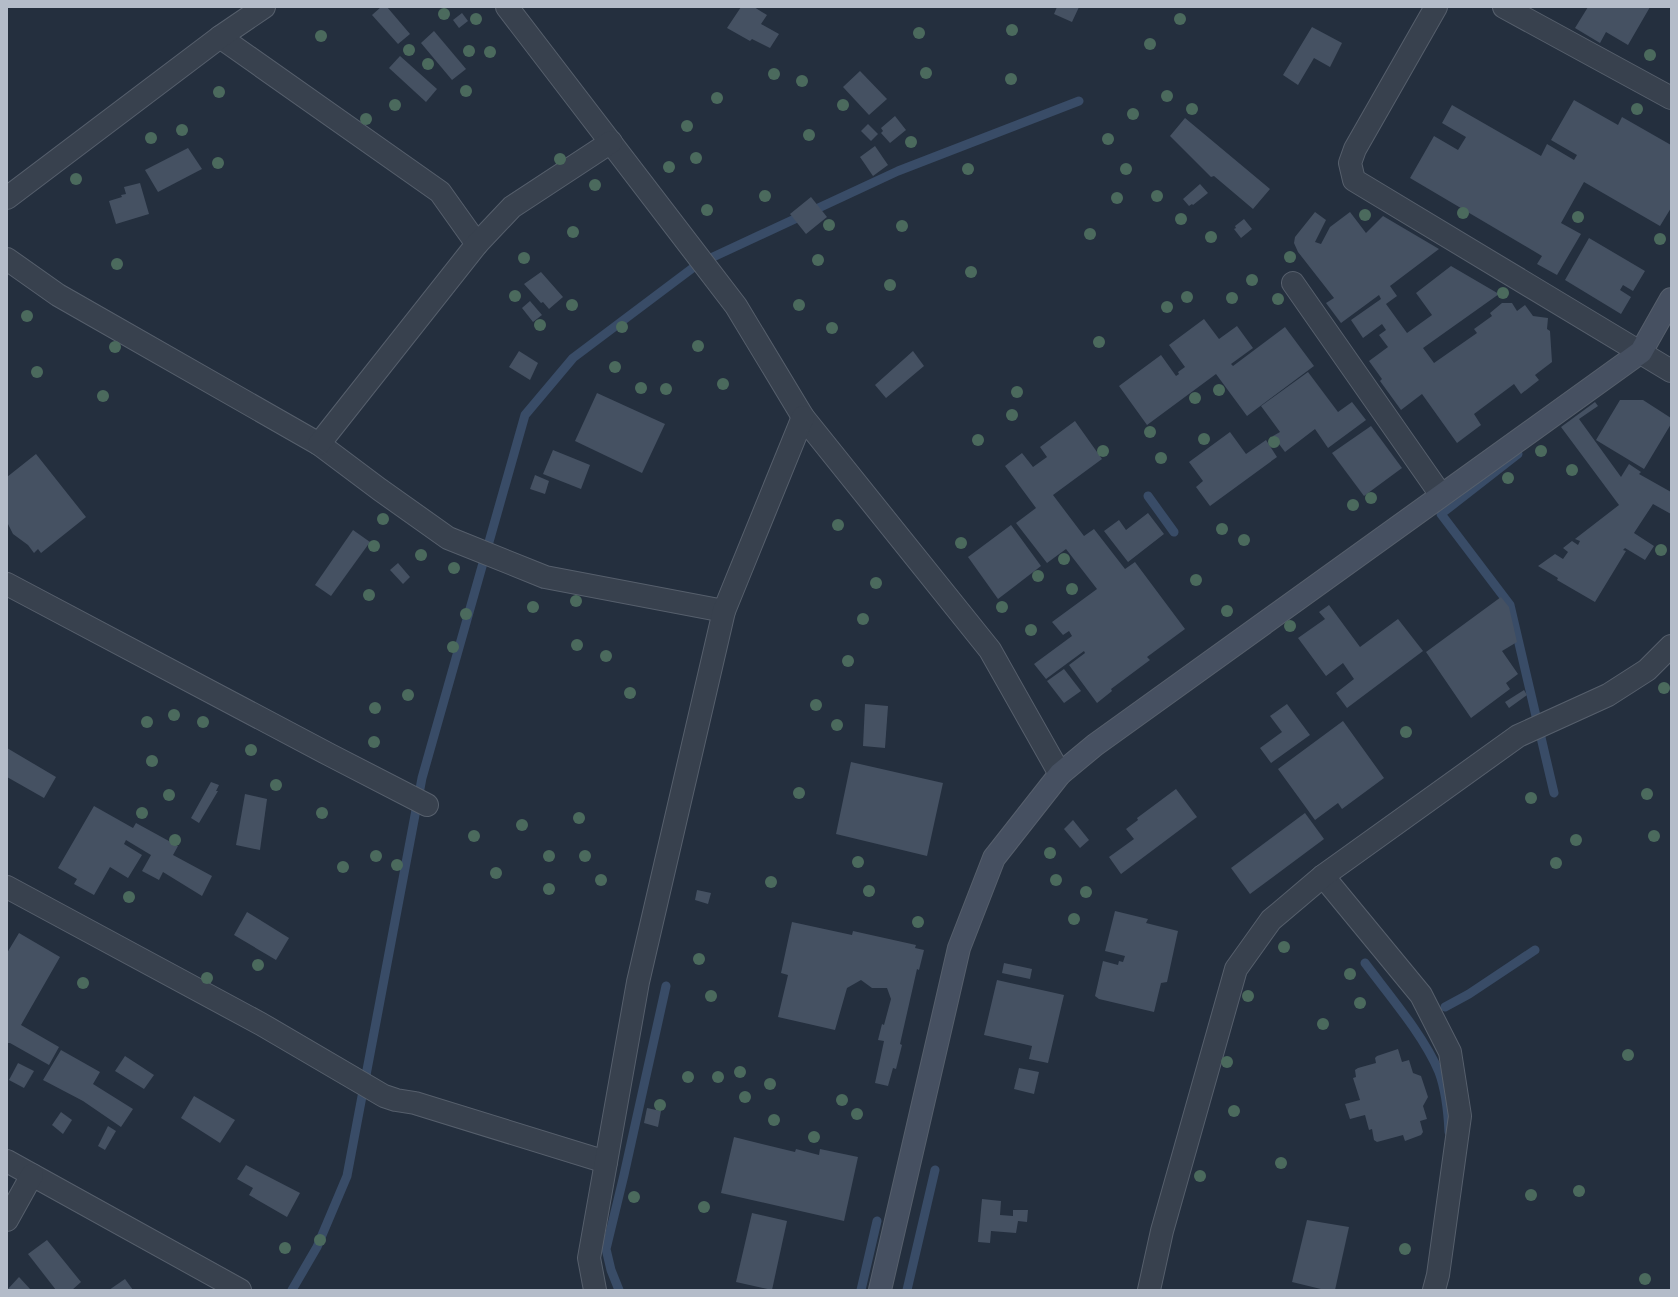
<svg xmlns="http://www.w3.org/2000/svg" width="1678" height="1297" font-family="'Public Sans',sans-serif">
<rect width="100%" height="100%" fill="#242f3e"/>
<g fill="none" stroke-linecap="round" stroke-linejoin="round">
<g stroke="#394c67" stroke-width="9">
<path d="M1518,454L1441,514L1510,605L1554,793"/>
<path d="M1148,496L1174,532"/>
<path d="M1365,963C1389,995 1424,1036 1439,1072C1446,1091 1448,1111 1449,1132"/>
<path d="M1445,1007L1469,994L1535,950"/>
<path d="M292,1290L317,1247L347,1176L422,778L525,415L573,358L698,264L898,171L1079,101"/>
<path d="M619,1290L611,1270L606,1249L624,1175L666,986"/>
<path d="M861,1290L877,1221"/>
<path d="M907,1290L935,1170"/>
</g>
</g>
<g fill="#455162">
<path d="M381,7H387L410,34L398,44L372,15Z"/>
<path d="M741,7H754L767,15L761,24L779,34L770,48L752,39L750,41L727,28Z"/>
<path d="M1057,7H1079L1072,22L1054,14Z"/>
<path d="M1588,7H1650L1628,45L1606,32L1600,43L1575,28Z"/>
<path d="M462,13L468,21L459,28L453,20Z"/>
<path d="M1312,27L1342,43L1330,67L1314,58L1298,85L1283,75Z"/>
<path d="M434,31L466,69L452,80L421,43Z"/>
<path d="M400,56L437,89L426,102L389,68Z"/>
<path d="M860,71L887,99L869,115L843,87Z"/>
<path d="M1574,100L1618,125L1622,117L1671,145V208L1660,226L1584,182L1561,223L1581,234L1557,275L1537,264L1542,256L1410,178L1434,136L1458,150L1466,137L1442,123L1452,105L1541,156L1547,144L1574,160L1577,155L1551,140Z"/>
<path d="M895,116L906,130L890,143L881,133L883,131L881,128Z"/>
<path d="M1185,118L1270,189L1253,209L1214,176L1211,177L1170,136Z"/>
<path d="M868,124L878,134L871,141L861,131Z"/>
<path d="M875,146L888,165L873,176L860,157Z"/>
<path d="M188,148L202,169L158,192L145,170Z"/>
<path d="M140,183L149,214L116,224L109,201L122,197L121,195L126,194L124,187Z"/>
<path d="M1200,184L1208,193L1193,205L1192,204L1189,206L1183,199Z"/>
<path d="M811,197L827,217L806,234L790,214Z"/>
<path d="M1315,212L1326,220L1315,242L1321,244L1330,227L1350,212L1366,233L1383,216L1439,249L1390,286L1397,296L1386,304L1407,333L1432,315L1416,293L1451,266L1499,294L1423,348L1434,363L1477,333L1474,329L1492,316L1490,313L1502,303H1512L1517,311L1525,305L1533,316L1548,318L1547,329L1550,331L1552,362L1535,375L1539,380L1521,394L1514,384L1474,414L1481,425L1457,443L1422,394L1401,410L1380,381L1382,379L1369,361L1388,347L1379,335L1386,330L1382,324L1363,338L1351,320L1381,299L1379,295L1341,323L1326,303L1334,298L1298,252L1294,243L1295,237Z"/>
<path d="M1244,219L1252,229L1241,238L1234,229L1236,228L1235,226Z"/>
<path d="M1589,238L1645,271L1633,291L1623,285L1620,290L1631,297L1621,314L1565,280Z"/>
<path d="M541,272L563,297L549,309L543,302L541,303L524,284Z"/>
<path d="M530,301L542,315L533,322L522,308Z"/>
<path d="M1204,319L1219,339L1237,326L1253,348L1231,364L1233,366L1285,327L1314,366L1247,416L1216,374L1147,425L1119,386L1161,355L1176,376L1179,374L1178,372L1185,367L1169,345Z"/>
<path d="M519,351L538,363L530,380L509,367Z"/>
<path d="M913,351L924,366L886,398L875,385Z"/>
<path d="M1308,372L1338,412L1352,402L1366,420L1328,448L1315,429L1285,452L1273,436L1280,432L1261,406Z"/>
<path d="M597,393L665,424L642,473L575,441Z"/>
<path d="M1620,400H1643L1671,418V424L1644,469L1596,440Z"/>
<path d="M1595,402L1598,406L1579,419L1621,477L1629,464L1641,472L1639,474L1671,492V514L1653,504L1634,533L1654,546L1645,560L1625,548L1623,550L1626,551L1595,602L1557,580L1558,578L1538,566L1555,554L1563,559L1568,552L1563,548L1572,541L1578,545L1580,541L1575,539L1619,505L1561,427Z"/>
<path d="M1075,421L1102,459L1053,495L1084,536L1094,529L1125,569L1135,562L1185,629L1147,657L1150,660L1111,689L1112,691L1097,703L1069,665L1085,653L1084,651L1046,679L1034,664L1072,636L1069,631L1063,635L1052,622L1097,589L1066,549L1047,563L1016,523L1036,508L1005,466L1022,453L1033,467L1047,457L1040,447Z"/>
<path d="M1371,426L1402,468L1364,496L1332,453Z"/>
<path d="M1230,432L1246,454L1266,440L1277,457L1210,506L1196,487L1203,481L1189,462Z"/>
<path d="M553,450L590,465L581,489L543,474Z"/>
<path d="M36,454L86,517L41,553L38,549L34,553L28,545L13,534L7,522V477Z"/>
<path d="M535,475L549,481L545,494L530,489Z"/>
<path d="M1148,513L1164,534L1128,562L1104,531L1119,520L1126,530Z"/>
<path d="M1011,525L1041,566L998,599L968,557Z"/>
<path d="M353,530L370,542L331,596L315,585Z"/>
<path d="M398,563L410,577L403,584L390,570Z"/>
<path d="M1501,597L1509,607L1517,642L1502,651L1518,674L1506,683L1510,689L1471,718L1426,652Z"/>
<path d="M1329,605L1360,647L1398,619L1423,651L1347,708L1336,693L1354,679L1343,663L1326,676L1298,638L1325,619L1319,612Z"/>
<path d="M1064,669L1081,691L1064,703L1047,681Z"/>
<path d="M1524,690L1527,695L1509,708L1505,702Z"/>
<path d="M865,704L888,706L885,748L863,746Z"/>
<path d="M1287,704L1310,735L1271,763L1260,748L1282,732L1270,716Z"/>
<path d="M1343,721L1384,778L1342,809L1338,803L1315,820L1278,769Z"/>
<path d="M7,748L56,777L44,798L7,777Z"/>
<path d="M851,762L943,783L927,856L836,834Z"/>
<path d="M211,782L219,785L216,791H218L199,823L191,818Z"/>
<path d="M1176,789L1197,817L1121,874L1109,857L1134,839L1126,829L1138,820L1137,818Z"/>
<path d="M245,794L267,799L260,850L236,845Z"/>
<path d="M94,806L133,828L136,823L178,846L173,855L212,876L202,896L163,872L159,880L142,871L151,855L126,840L124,844L142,855L128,878L110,867L94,895L74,884L77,879L58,868Z"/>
<path d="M1305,813L1324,839L1250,894L1231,868Z"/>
<path d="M1073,820L1089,840L1080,848L1064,829Z"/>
<path d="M697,890L711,893L708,904L695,900Z"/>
<path d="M1115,911L1148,919L1146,923L1178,931L1167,982L1161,983L1154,1012L1099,999L1095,996L1103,961L1118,965L1119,961L1123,962L1125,956L1105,951Z"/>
<path d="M247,912L289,938L276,960L234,935Z"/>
<path d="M792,922L852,935L853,931L916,945L915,948L924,950L919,970L917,969L900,1044L902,1045L896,1069L893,1068L888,1086L875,1083L884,1041L878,1040L882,1024L884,1025L891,999L887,988H872L861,980L847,988L835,1030L778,1017L788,975L781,973Z"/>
<path d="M19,933L60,957L21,1025L59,1047L49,1065L10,1043H7V953Z"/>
<path d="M1004,963L1032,969L1030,979L1002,973Z"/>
<path d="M997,980L1064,995L1048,1063L1029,1059L1032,1046L984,1035Z"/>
<path d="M1398,1049L1402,1062L1409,1060L1413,1073L1421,1076L1428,1097L1423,1106L1427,1119L1420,1121L1423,1132L1421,1135L1405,1141L1403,1135L1377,1142L1374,1140L1372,1129L1369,1130L1365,1115L1350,1119L1345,1104L1360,1100L1353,1078L1356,1077L1355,1070L1358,1068L1376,1063L1375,1058L1377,1056Z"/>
<path d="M61,1050L100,1072L93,1084L133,1109L121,1127L83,1101L43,1080Z"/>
<path d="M125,1056L154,1075L144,1089L115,1071Z"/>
<path d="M18,1063L34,1071L24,1088L9,1080Z"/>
<path d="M1019,1068L1039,1072L1034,1094L1014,1089Z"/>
<path d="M194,1096L235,1120L220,1143L181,1118Z"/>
<path d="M647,1108L661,1111L658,1127L644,1123Z"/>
<path d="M61,1112L72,1120L63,1134L52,1125Z"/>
<path d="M108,1126L116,1131L105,1150L98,1146Z"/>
<path d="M734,1137L795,1152L796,1149L819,1155L820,1149L858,1157L844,1221L721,1193Z"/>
<path d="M246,1165L300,1193L287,1217L249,1195L253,1188L237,1179Z"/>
<path d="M982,1199L1001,1201L1000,1215L1013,1216V1210H1028L1027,1222L1018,1221L1016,1233L991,1231L990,1243L978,1242Z"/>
<path d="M752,1213L787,1221L772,1290L736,1282Z"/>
<path d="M1307,1220L1349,1227L1335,1290H1325L1292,1282Z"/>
<path d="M47,1240L81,1282L72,1290H56L28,1254Z"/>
<path d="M19,1277L31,1290H7Z"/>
<path d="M125,1279L133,1290H109Z"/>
</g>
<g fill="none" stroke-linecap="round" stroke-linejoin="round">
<defs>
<g id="minor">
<path d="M507,7L736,306L803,417L990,650L1060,774"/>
<path d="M1436,7L1355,149L1350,163L1354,180L1671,371"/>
<path d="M1504,7L1671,98"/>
<path d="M220,37L440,192L477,244"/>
<path d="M7,198L220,37L264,7"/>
<path d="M7,259L58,295L319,444L379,489L448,538L545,577L724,611"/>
<path d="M1293,283L1441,495"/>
<path d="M319,444L477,244L512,207L611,142"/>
<path d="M7,584L330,755L427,805"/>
<path d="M1323,876L1421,995L1450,1052L1460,1116L1438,1275L1434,1290"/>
<path d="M7,887L261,1024L384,1096L396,1100L415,1103L606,1162"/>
<path d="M7,1161L240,1290"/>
<path d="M7,1220L32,1175"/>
<path d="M595,1290L589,1258L638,982L724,611L803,417"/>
<path d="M1149,1290L1162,1231L1236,969L1271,920L1323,876L1518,736L1608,695L1647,670L1671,646"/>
</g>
<path id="secondary" d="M880,1290L959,948L994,858L1060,774L1095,745L1641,352L1671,299"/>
</defs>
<use href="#minor" stroke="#565f6c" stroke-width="24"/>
<use href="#secondary" stroke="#565f6c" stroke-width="24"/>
<use href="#minor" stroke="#38414e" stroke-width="22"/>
<use href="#secondary" stroke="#465061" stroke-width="22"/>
</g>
<g fill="#4b6a5d">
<circle cx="444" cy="14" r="6"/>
<circle cx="476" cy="19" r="6"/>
<circle cx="1180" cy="19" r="6"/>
<circle cx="1012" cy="30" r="6"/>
<circle cx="919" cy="33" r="6"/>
<circle cx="321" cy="36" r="6"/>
<circle cx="1150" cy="44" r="6"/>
<circle cx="409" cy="50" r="6"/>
<circle cx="469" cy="51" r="6"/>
<circle cx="490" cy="52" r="6"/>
<circle cx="1650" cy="55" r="6"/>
<circle cx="428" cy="64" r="6"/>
<circle cx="926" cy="73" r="6"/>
<circle cx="774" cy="74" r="6"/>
<circle cx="1011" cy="79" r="6"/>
<circle cx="802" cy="81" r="6"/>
<circle cx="466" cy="91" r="6"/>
<circle cx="219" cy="92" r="6"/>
<circle cx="1167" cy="96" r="6"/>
<circle cx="717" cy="98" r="6"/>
<circle cx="395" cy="105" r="6"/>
<circle cx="843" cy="105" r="6"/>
<circle cx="1192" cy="109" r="6"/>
<circle cx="1637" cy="109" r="6"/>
<circle cx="1133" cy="114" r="6"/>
<circle cx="366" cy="119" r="6"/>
<circle cx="687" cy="126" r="6"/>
<circle cx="182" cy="130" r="6"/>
<circle cx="809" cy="135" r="6"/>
<circle cx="151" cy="138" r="6"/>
<circle cx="1108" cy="139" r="6"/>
<circle cx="911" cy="142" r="6"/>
<circle cx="696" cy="158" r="6"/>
<circle cx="560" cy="159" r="6"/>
<circle cx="218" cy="163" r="6"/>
<circle cx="669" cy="167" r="6"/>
<circle cx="968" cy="169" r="6"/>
<circle cx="1126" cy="169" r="6"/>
<circle cx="76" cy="179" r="6"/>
<circle cx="595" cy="185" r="6"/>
<circle cx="765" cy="196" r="6"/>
<circle cx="1157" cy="196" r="6"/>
<circle cx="1117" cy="198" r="6"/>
<circle cx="707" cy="210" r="6"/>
<circle cx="1463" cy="213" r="6"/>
<circle cx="1365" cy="215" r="6"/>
<circle cx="1578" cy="217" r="6"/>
<circle cx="1181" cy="219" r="6"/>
<circle cx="829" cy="225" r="6"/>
<circle cx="902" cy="226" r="6"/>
<circle cx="573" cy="232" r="6"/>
<circle cx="1090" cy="234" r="6"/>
<circle cx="1211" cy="237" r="6"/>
<circle cx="1660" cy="239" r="6"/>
<circle cx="1290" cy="257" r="6"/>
<circle cx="524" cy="258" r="6"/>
<circle cx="818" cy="260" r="6"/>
<circle cx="117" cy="264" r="6"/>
<circle cx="971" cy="272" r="6"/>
<circle cx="1252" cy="280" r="6"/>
<circle cx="890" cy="285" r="6"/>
<circle cx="1503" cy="293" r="6"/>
<circle cx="515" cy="296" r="6"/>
<circle cx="1187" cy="297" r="6"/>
<circle cx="1232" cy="298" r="6"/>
<circle cx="1278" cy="299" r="6"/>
<circle cx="572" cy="305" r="6"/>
<circle cx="799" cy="305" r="6"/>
<circle cx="1167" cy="307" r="6"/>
<circle cx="27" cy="316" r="6"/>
<circle cx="540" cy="325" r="6"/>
<circle cx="622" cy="327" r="6"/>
<circle cx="832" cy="328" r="6"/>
<circle cx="1099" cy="342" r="6"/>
<circle cx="698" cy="346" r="6"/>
<circle cx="115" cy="347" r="6"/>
<circle cx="615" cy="367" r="6"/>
<circle cx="37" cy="372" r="6"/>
<circle cx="723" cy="384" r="6"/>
<circle cx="641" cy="388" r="6"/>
<circle cx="666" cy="389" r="6"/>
<circle cx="1219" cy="390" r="6"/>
<circle cx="1017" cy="392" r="6"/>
<circle cx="103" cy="396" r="6"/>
<circle cx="1195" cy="398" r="6"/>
<circle cx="1012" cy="415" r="6"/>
<circle cx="1150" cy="432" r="6"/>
<circle cx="1204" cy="439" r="6"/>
<circle cx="978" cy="440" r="6"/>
<circle cx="1274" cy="442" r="6"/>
<circle cx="1103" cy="451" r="6"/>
<circle cx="1541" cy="451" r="6"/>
<circle cx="1161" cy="458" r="6"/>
<circle cx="1572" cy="470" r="6"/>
<circle cx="1508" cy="478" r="6"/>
<circle cx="1371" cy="498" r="6"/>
<circle cx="1353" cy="505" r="6"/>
<circle cx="383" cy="519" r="6"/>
<circle cx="838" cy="525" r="6"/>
<circle cx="1222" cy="529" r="6"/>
<circle cx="1244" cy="540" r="6"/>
<circle cx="961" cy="543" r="6"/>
<circle cx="374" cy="546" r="6"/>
<circle cx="1661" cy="550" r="6"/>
<circle cx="421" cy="555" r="6"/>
<circle cx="1064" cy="559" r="6"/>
<circle cx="454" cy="568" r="6"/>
<circle cx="1038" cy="576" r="6"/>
<circle cx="1196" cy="580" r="6"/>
<circle cx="876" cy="583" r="6"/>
<circle cx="1072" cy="589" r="6"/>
<circle cx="369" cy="595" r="6"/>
<circle cx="576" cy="601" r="6"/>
<circle cx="533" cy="607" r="6"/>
<circle cx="1002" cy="607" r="6"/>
<circle cx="1227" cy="611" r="6"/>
<circle cx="466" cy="614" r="6"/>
<circle cx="863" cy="619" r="6"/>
<circle cx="1290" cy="626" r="6"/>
<circle cx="1031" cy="630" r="6"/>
<circle cx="577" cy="645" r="6"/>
<circle cx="453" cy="647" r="6"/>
<circle cx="606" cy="656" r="6"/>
<circle cx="848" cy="661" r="6"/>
<circle cx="1664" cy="688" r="6"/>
<circle cx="630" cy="693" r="6"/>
<circle cx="408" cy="695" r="6"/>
<circle cx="816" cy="705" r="6"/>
<circle cx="375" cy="708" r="6"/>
<circle cx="174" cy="715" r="6"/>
<circle cx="147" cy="722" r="6"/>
<circle cx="203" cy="722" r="6"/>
<circle cx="837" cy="725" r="6"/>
<circle cx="1406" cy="732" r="6"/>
<circle cx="374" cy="742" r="6"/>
<circle cx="251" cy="750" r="6"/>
<circle cx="152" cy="761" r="6"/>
<circle cx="276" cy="785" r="6"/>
<circle cx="799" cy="793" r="6"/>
<circle cx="1647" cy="794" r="6"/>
<circle cx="169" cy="795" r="6"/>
<circle cx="1531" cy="798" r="6"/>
<circle cx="142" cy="813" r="6"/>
<circle cx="322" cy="813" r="6"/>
<circle cx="579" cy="818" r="6"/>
<circle cx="522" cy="825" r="6"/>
<circle cx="474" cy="836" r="6"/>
<circle cx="1654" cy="836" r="6"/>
<circle cx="175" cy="840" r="6"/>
<circle cx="1576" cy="840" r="6"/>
<circle cx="1050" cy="853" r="6"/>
<circle cx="376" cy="856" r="6"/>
<circle cx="549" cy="856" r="6"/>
<circle cx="585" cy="856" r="6"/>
<circle cx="858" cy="862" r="6"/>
<circle cx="1556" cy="863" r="6"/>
<circle cx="397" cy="865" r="6"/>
<circle cx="343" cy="867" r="6"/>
<circle cx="496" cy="873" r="6"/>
<circle cx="601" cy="880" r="6"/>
<circle cx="1056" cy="880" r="6"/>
<circle cx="771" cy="882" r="6"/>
<circle cx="549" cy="889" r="6"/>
<circle cx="869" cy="891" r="6"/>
<circle cx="1086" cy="892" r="6"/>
<circle cx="129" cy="897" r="6"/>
<circle cx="1074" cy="919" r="6"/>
<circle cx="918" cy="922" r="6"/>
<circle cx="1284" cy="947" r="6"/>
<circle cx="699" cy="959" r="6"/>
<circle cx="258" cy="965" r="6"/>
<circle cx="1350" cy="974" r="6"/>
<circle cx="207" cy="978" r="6"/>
<circle cx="83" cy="983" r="6"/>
<circle cx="711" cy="996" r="6"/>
<circle cx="1248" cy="996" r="6"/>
<circle cx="1360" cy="1003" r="6"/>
<circle cx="1323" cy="1024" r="6"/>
<circle cx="1628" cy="1055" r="6"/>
<circle cx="1227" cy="1062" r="6"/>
<circle cx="740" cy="1072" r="6"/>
<circle cx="688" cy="1077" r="6"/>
<circle cx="718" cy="1077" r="6"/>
<circle cx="770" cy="1084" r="6"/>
<circle cx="745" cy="1097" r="6"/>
<circle cx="842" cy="1100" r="6"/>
<circle cx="660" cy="1105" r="6"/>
<circle cx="1234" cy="1111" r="6"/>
<circle cx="857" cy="1114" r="6"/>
<circle cx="774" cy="1120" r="6"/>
<circle cx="814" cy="1137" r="6"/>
<circle cx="1281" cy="1163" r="6"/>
<circle cx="1200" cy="1176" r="6"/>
<circle cx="1579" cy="1191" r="6"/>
<circle cx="1531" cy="1195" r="6"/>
<circle cx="634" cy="1197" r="6"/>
<circle cx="704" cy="1207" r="6"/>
<circle cx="320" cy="1240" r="6"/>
<circle cx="285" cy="1248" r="6"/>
<circle cx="1405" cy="1249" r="6"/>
<circle cx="1645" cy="1279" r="6"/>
</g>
<rect width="1678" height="1297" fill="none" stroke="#b4bcc9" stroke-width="16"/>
</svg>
